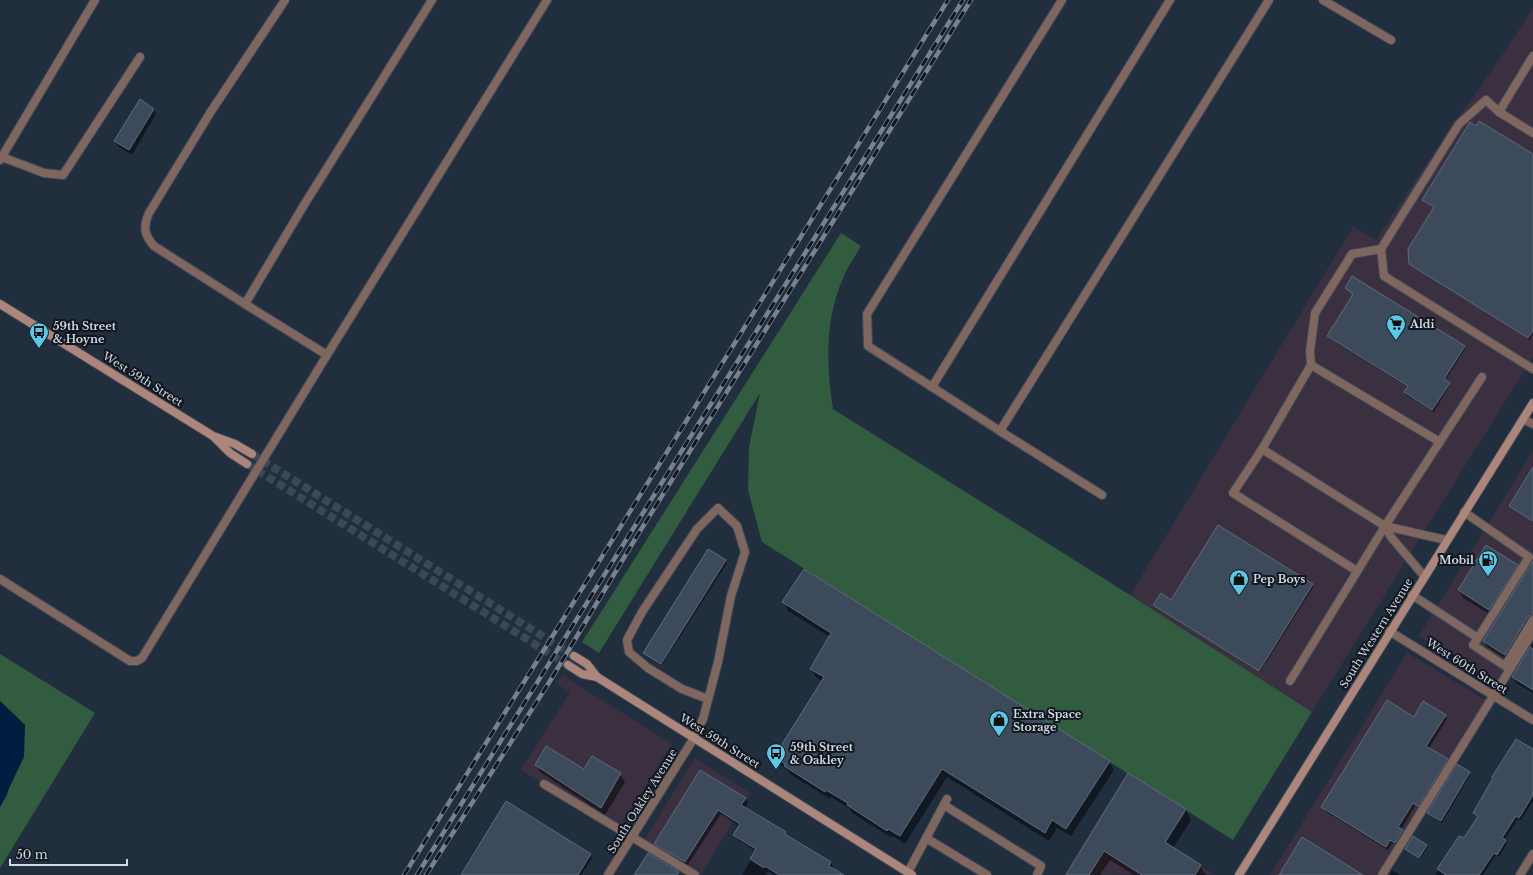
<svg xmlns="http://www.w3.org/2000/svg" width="1533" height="875" font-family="'Libre Baskerville',serif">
<rect width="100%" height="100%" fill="#212e3e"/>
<g fill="#3b303f">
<path d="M1533,9V357L1312,712L1130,595L1353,227L1376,240L1454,122L1477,92Z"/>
<path d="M1533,451V632L1499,686L1419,636Z"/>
<path d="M1407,653L1489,702L1382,875H1270Z"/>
<path d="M562,675L672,744L618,829L521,770L570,692L557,684Z"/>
<path d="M695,758L750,793L701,875H695L642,843Z"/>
<path d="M1106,807L1213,874L1064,875Z"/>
</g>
<g fill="#325c40">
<path d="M841,233L861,246C855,257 847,267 843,278C825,320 826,364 833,409L1130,595L1312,712L1233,840L762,542L748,490L749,447L760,393L599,653L582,642Z"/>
<path d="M0,654L95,713L0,868V807L7,796L25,725L0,701Z"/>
</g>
<path fill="#001c3e" d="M0,701L25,725L24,757L0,807Z"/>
<g fill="#0007" fill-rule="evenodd">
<path d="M154,109L156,114L132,155L118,146L115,141Z"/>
<path d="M1476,127L1533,155V334L1530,340L1410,264L1434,208L1423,200Z"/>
<path d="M1346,288L1464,347L1465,349L1445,381L1450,385L1434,412L1406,395L1405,392L1408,387L1330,339L1328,337L1354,295Z"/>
<path d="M1533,480V521L1510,506Z"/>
<path d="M708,550L727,563L662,665L644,653Z"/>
<path d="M1533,563V622L1509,661L1487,647L1484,641Z"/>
<path d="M1517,565L1521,573L1494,617L1463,598L1459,591Z"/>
<path d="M1312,584L1314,586L1260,672L1154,605L1172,601Z"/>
<path d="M784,602L1109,762L1114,770L1071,836L1057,828L1049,841L947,777L905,844L893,836L892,838L852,813L850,809L831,797L830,799L790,774L787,770L780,765L775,757L822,681L816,677L811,669L830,637L788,611Z"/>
<path d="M1533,644V693L1516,683L1513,677Z"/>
<path d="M1445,716L1447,719L1429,748L1447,760L1449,763L1420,810L1415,806L1401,830L1405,835L1398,846L1392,843L1388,850L1325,811L1323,807L1414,718Z"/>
<path d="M1533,750V801L1521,820L1518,819L1504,840L1507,844L1499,857L1496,855L1483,875H1435L1459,837L1464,840L1478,818L1474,813Z"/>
<path d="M536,765L620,774L625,782L605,815L540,772Z"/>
<path d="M701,771L745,798L748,803L745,808L831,862L833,867L832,869L842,875H775L768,871L765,875H742L756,851L737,839L734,835L739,826L721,814L687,866L658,849L655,844Z"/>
<path d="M1469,772L1470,775L1442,823L1430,815L1428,813Z"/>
<path d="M1129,774L1186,810L1191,820L1173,848L1200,866L1206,875H1134L1110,860L1100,875H1067ZM1183,813H1185L1163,847L1162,846Z"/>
<path d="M1426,846L1427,848L1420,859L1406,849Z"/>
<path d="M590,855L592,858L581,875H461Z"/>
<path d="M1392,870L1400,875H1390Z"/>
</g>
<g fill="#3c4a5b" stroke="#5d6c7e">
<path d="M140,99L154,109L129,150L114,141Z"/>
<path d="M1479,121L1533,154V331L1528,338L1409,264L1408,249L1434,207L1422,200L1470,122L1476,126Z"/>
<path d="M1352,276L1465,346L1444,379L1450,383L1432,410L1404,392L1408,386L1327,336L1353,294L1345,288Z"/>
<path d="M1533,467V521L1509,506Z"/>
<path d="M1218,525L1313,584L1259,671L1153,605L1161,593L1171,600Z"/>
<path d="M1486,545L1518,565L1489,610L1458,590Z"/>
<path d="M708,549L726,560L661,664L643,653Z"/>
<path d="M1533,561V614L1528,617L1505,655L1483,641Z"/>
<path d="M804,569L1110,761L1066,829L1052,820L1045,833L942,769L900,836L888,829L887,831L847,805L848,803L826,790L825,792L784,766L785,764L774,757L824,677L810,669L831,633L782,602Z"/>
<path d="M1530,647L1533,649V690L1512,677Z"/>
<path d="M1387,700L1414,717L1423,701L1446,715L1426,746L1448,759L1418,807L1413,803L1398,827L1403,830L1395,843L1390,840L1386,847L1321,807Z"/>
<path d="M1516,739L1533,749V795L1519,818L1516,816L1502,838L1506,840L1497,855L1494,853L1479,875H1446L1437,869L1459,836L1464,838L1478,816L1473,813L1493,778L1492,777Z"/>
<path d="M546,746L584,769L592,756L621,773L601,808L535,765Z"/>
<path d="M1457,764L1470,772L1441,821L1427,813Z"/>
<path d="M700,770L746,798L741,805L786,832L785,834L831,862L829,866L844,875H779L765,866L764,868L750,859L756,849L733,835L740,824L718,810L685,862L654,844Z"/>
<path d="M1128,773L1186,809L1165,842L1201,865L1195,875H1142L1104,851L1089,875H1066Z"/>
<path d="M506,801L591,854L578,875H461Z"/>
<path d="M1413,836L1427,845L1419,858L1405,849Z"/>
<path d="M1302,837L1363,875H1279Z"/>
<path d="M648,853L679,872L677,875H634Z"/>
</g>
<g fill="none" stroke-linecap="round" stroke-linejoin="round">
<g stroke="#3b4857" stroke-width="8" stroke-dasharray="8 4" stroke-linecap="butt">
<path d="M252,454L574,656"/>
<path d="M247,464L568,665"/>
</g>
<defs>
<g id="lane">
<path d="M285,0L210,113L149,213C143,227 144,235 154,246L245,304L304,205L432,0"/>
<path d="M1323,0L1391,40"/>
<path d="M1499,112L1533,56"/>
<path d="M1533,133L1499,112L1486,100L1459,124L1381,249L1384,276L1533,369"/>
<path d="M2,157L44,173L63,175L140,57"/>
<path d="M0,160L95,0"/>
<path d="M245,304L327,355L547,0"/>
<path d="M1311,365L1440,442"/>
<path d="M932,387L868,346L867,314L1062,0"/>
<path d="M1523,419L1533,424"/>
<path d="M1000,431L932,387L1170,0"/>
<path d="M1262,449L1311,365L1310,351L1315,313L1352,254L1381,249"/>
<path d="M1102,495L1000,431L1269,0"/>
<path d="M1385,526L1391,537L1424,576"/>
<path d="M1357,571L1233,493L1262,449L1385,526L1446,540"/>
<path d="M0,579L130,661H137L142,658L327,355"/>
<path d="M1412,595L1478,638L1529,557L1464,512"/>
<path d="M1478,638L1473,645L1505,666L1533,620"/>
<path d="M1290,681L1385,526L1482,377"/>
<path d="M694,738L703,719L718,662L731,596L745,552L737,526L718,508L697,529L642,612L627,640L629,652L648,668L682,689L708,699"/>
<path d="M544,784L695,875"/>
<path d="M944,805L1041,866L1037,875"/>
<path d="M926,838L987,875"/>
<path d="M908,872L947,799"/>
<path d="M1382,875L1533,632"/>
</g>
<g id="street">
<path d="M1389,631L1533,720"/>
<path d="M608,875L694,738"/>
<path d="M1520,875L1533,854"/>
</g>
<g id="secondary">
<path d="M0,304L213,436L235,444L252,454"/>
<path d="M215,438L230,453L247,464"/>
<path d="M574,656L587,664L597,677L912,875"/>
<path d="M568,665L582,674L597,677"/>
<path d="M1239,875L1533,403"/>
</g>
</defs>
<use href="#lane" stroke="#3d4959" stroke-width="10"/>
<use href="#street" stroke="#3d4959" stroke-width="10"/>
<use href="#secondary" stroke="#3d4959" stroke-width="10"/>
<use href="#lane" stroke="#7f665f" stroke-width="8"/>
<use href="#street" stroke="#7f665f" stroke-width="8"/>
<use href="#secondary" stroke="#ad867b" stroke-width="8"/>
<defs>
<g id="rail">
<path d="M404,875L948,0"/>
<path d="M417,875L963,0"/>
<path d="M426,875L550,681L637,536L971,0"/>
</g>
</defs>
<use href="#rail" stroke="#77818f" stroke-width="4.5"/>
<use href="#rail" stroke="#10161d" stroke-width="3" stroke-dasharray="9" stroke-linecap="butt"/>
</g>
<defs>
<symbol id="supermarket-pin" viewBox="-11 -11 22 30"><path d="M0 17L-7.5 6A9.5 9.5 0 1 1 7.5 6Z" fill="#5cc7e7" stroke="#10161d"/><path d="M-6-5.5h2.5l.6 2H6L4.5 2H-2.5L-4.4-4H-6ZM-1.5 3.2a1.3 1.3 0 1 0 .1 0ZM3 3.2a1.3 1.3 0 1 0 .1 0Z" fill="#111"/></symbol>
<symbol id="bus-pin" viewBox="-11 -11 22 30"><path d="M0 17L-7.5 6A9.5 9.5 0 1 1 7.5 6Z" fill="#5cc7e7" stroke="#10161d"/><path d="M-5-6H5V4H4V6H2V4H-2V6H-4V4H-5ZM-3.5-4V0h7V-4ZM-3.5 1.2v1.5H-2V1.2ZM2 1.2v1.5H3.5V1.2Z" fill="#111"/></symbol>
<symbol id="fuel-pin" viewBox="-11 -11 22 30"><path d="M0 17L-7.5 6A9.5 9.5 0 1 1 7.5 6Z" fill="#5cc7e7" stroke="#10161d"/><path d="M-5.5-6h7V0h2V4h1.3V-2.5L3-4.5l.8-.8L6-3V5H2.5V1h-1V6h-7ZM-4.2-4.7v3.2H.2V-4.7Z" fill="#111"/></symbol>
<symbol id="shop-pin" viewBox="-11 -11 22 30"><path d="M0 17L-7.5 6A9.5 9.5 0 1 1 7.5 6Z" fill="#5cc7e7" stroke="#10161d"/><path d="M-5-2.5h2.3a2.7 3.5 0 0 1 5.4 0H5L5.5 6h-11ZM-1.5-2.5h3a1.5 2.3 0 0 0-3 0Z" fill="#111"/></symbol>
</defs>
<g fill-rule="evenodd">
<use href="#supermarket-pin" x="1385" y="313" width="22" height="30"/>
<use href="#bus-pin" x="28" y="321" width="22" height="30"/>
<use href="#fuel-pin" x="1477" y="549" width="22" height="30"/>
<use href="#shop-pin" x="1228" y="568" width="22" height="30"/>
<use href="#shop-pin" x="988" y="709" width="22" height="30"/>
<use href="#bus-pin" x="765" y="742" width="22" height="30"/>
</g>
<g text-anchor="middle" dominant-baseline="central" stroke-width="4" stroke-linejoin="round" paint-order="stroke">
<g font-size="11" font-weight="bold" fill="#d1d9e4" stroke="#10161d" text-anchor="start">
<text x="1410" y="324">Aldi</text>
<text x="53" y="326">59th Street<tspan x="53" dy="13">&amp; Hoyne</tspan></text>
<text x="1474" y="560" text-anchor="end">Mobil</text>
<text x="1253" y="579">Pep Boys</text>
<text x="1013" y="714">Extra Space<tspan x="1013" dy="13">Storage</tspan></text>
<text x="790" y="747">59th Street<tspan x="790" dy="13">&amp; Oakley</tspan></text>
</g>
<g font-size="11" fill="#d1d9e4" stroke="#10161d">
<text transform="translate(143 379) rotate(32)">West 59th Street</text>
<text transform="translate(1376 633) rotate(-58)">South Western Avenue</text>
<text transform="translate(1467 666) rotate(32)">West 60th Street</text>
<text transform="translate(720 741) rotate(32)">West 59th Street</text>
<text transform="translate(642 801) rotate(-58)">South Oakley Avenue</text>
</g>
</g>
<path d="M10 859v6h117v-6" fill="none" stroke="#d1d9e4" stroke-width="2"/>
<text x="16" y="859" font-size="12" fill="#d1d9e4" stroke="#10161d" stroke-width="3" paint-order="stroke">50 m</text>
</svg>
